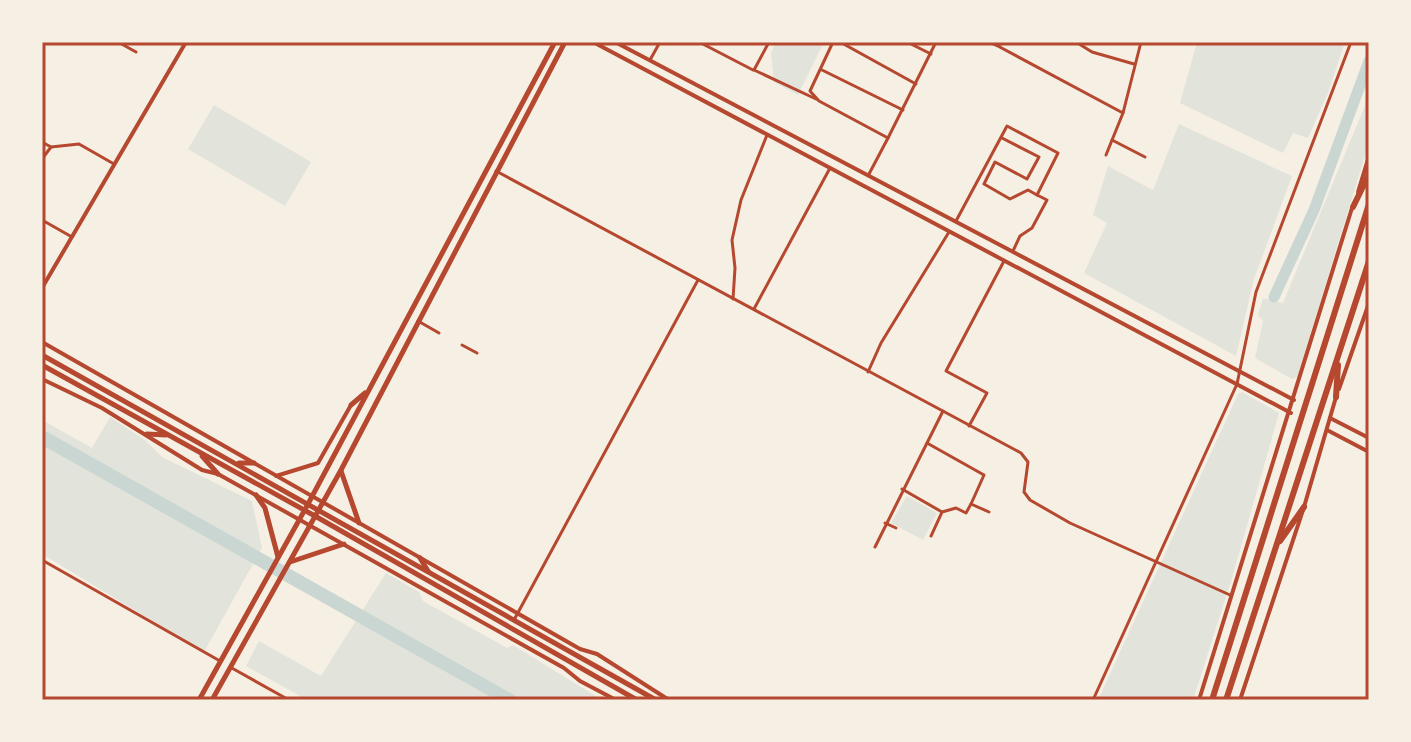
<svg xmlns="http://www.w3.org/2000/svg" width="1411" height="742" font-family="'DM Sans',sans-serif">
<rect width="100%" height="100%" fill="#f6efe4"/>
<g fill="#e2e4dc">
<path d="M776,42H824L798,95L774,82L771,53Z"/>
<path d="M1197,42H1345L1328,93L1308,138L1293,133L1283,153L1180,103Z"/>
<path d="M1369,96V143L1297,377L1292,379L1255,358L1263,321L1258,315L1263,298L1283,303Z"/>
<path d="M214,105L311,162L285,206L188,149Z"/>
<path d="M1179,124L1292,176L1254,279L1236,356L1084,273L1107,223L1093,215L1108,166L1153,190Z"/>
<path d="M1242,392L1279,413L1232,578L1193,700H1098L1238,394Z"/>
<path d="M110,417L145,440L162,457L252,501L262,548L204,652L42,554V420L92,448Z"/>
<path d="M907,496L937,513L923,540L891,523Z"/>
<path d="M386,573L419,592L423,601L507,648L513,645L602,700H307L246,666L259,641L321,676Z"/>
</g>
<path fill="#c9d6d2" d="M42,429L523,700H496L42,445Z"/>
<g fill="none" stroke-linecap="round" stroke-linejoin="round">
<path stroke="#c9d6d2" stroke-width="11" d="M1274,297L1314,210L1369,61"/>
<g stroke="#b5482f" stroke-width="3">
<path d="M118,42L136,52"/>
<path d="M699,42L753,70"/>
<path d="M769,42L754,70L816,99"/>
<path d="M833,42L810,91L819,101L888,138L936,42"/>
<path d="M840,42L916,84"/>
<path d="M907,42L931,54"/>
<path d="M989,42L996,45L1009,42"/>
<path d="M1076,42L1092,52L1134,64"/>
<path d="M996,45L1123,113L1141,42"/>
<path d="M650,60L660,42"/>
<path d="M822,70L903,110"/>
<path d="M1002,138L1039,157L1027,179L995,162L984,184L1010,199L1028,190L1037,195"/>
<path d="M1112,140L1145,157"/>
<path d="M42,142L51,147L79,144L114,164"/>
<path d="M1106,155L1123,113"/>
<path d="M42,159L51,147"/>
<path d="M496,171L1021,453L1028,462L1024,492L1030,500L1070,523L1230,595"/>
<path d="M869,174L888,138"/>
<path d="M42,220L72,237"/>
<path d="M956,221L1007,126L1058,153L1037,195L1047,200L1032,228L1020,236L1013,251"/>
<path d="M733,299L735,268L732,240L741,200L767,135"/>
<path d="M754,309L830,168"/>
<path d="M418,321L439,333"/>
<path d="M462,345L477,353"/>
<path d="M868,372L881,343L949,232"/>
<path d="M969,426L987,393L946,371L1004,261"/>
<path d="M927,443L984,475L971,504L989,512"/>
<path d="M902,489L942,512"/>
<path d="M885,523L896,528"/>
<path d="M931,536L942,512L956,508L966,513L971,504"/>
<path d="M875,547L943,411"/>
<path d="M42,560L220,661"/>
<path d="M514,620L698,280"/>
<path d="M230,667L289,700"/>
<path d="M1093,700L1237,384L1256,292L1351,42"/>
</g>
<g stroke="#b5482f" stroke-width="4">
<path d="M593,42L1291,413"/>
<path d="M615,42L1294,400"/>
<path d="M1358,192L1369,156"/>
<path d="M42,288L186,42"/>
<path d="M42,342L580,649L597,654L669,700"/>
<path d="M42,379L102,408L202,470L218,474L564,668L580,681L616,700"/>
<path d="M1339,389L1369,303"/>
<path d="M276,476L318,463L351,405"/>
<path d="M1199,700L1352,208"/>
<path d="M1240,700L1304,507L1336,397"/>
</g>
<g stroke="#b5482f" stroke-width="4">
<path d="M1330,418L1369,438"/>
<path d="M1327,430L1369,452"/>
</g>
<g stroke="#b5482f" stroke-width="5">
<path d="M42,355L656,700"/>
<path d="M42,365L315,516L637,700"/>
<path d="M351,405L365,393"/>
<path d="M147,434L166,435"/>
<path d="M202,456L218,474"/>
<path d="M239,463H254"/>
<path d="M341,471L359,523"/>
<path d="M256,495L265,508L278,557"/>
<path d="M420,558L428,571"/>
<path d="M290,562L344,544"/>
<path d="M199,700L308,504L555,42"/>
<path d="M212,700L341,470L565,42"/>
</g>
<g stroke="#b5482f" stroke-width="6">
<path d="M1353,207L1369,174"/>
<path d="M1336,397L1338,365"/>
<path d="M1280,541L1304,507"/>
<path d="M1212,700L1369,204"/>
<path d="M1226,700L1369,261"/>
</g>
</g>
<rect width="1411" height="742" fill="none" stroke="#f6efe4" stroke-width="88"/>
<rect x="44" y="44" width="1323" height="654" fill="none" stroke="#b5482f" stroke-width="3"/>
</svg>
